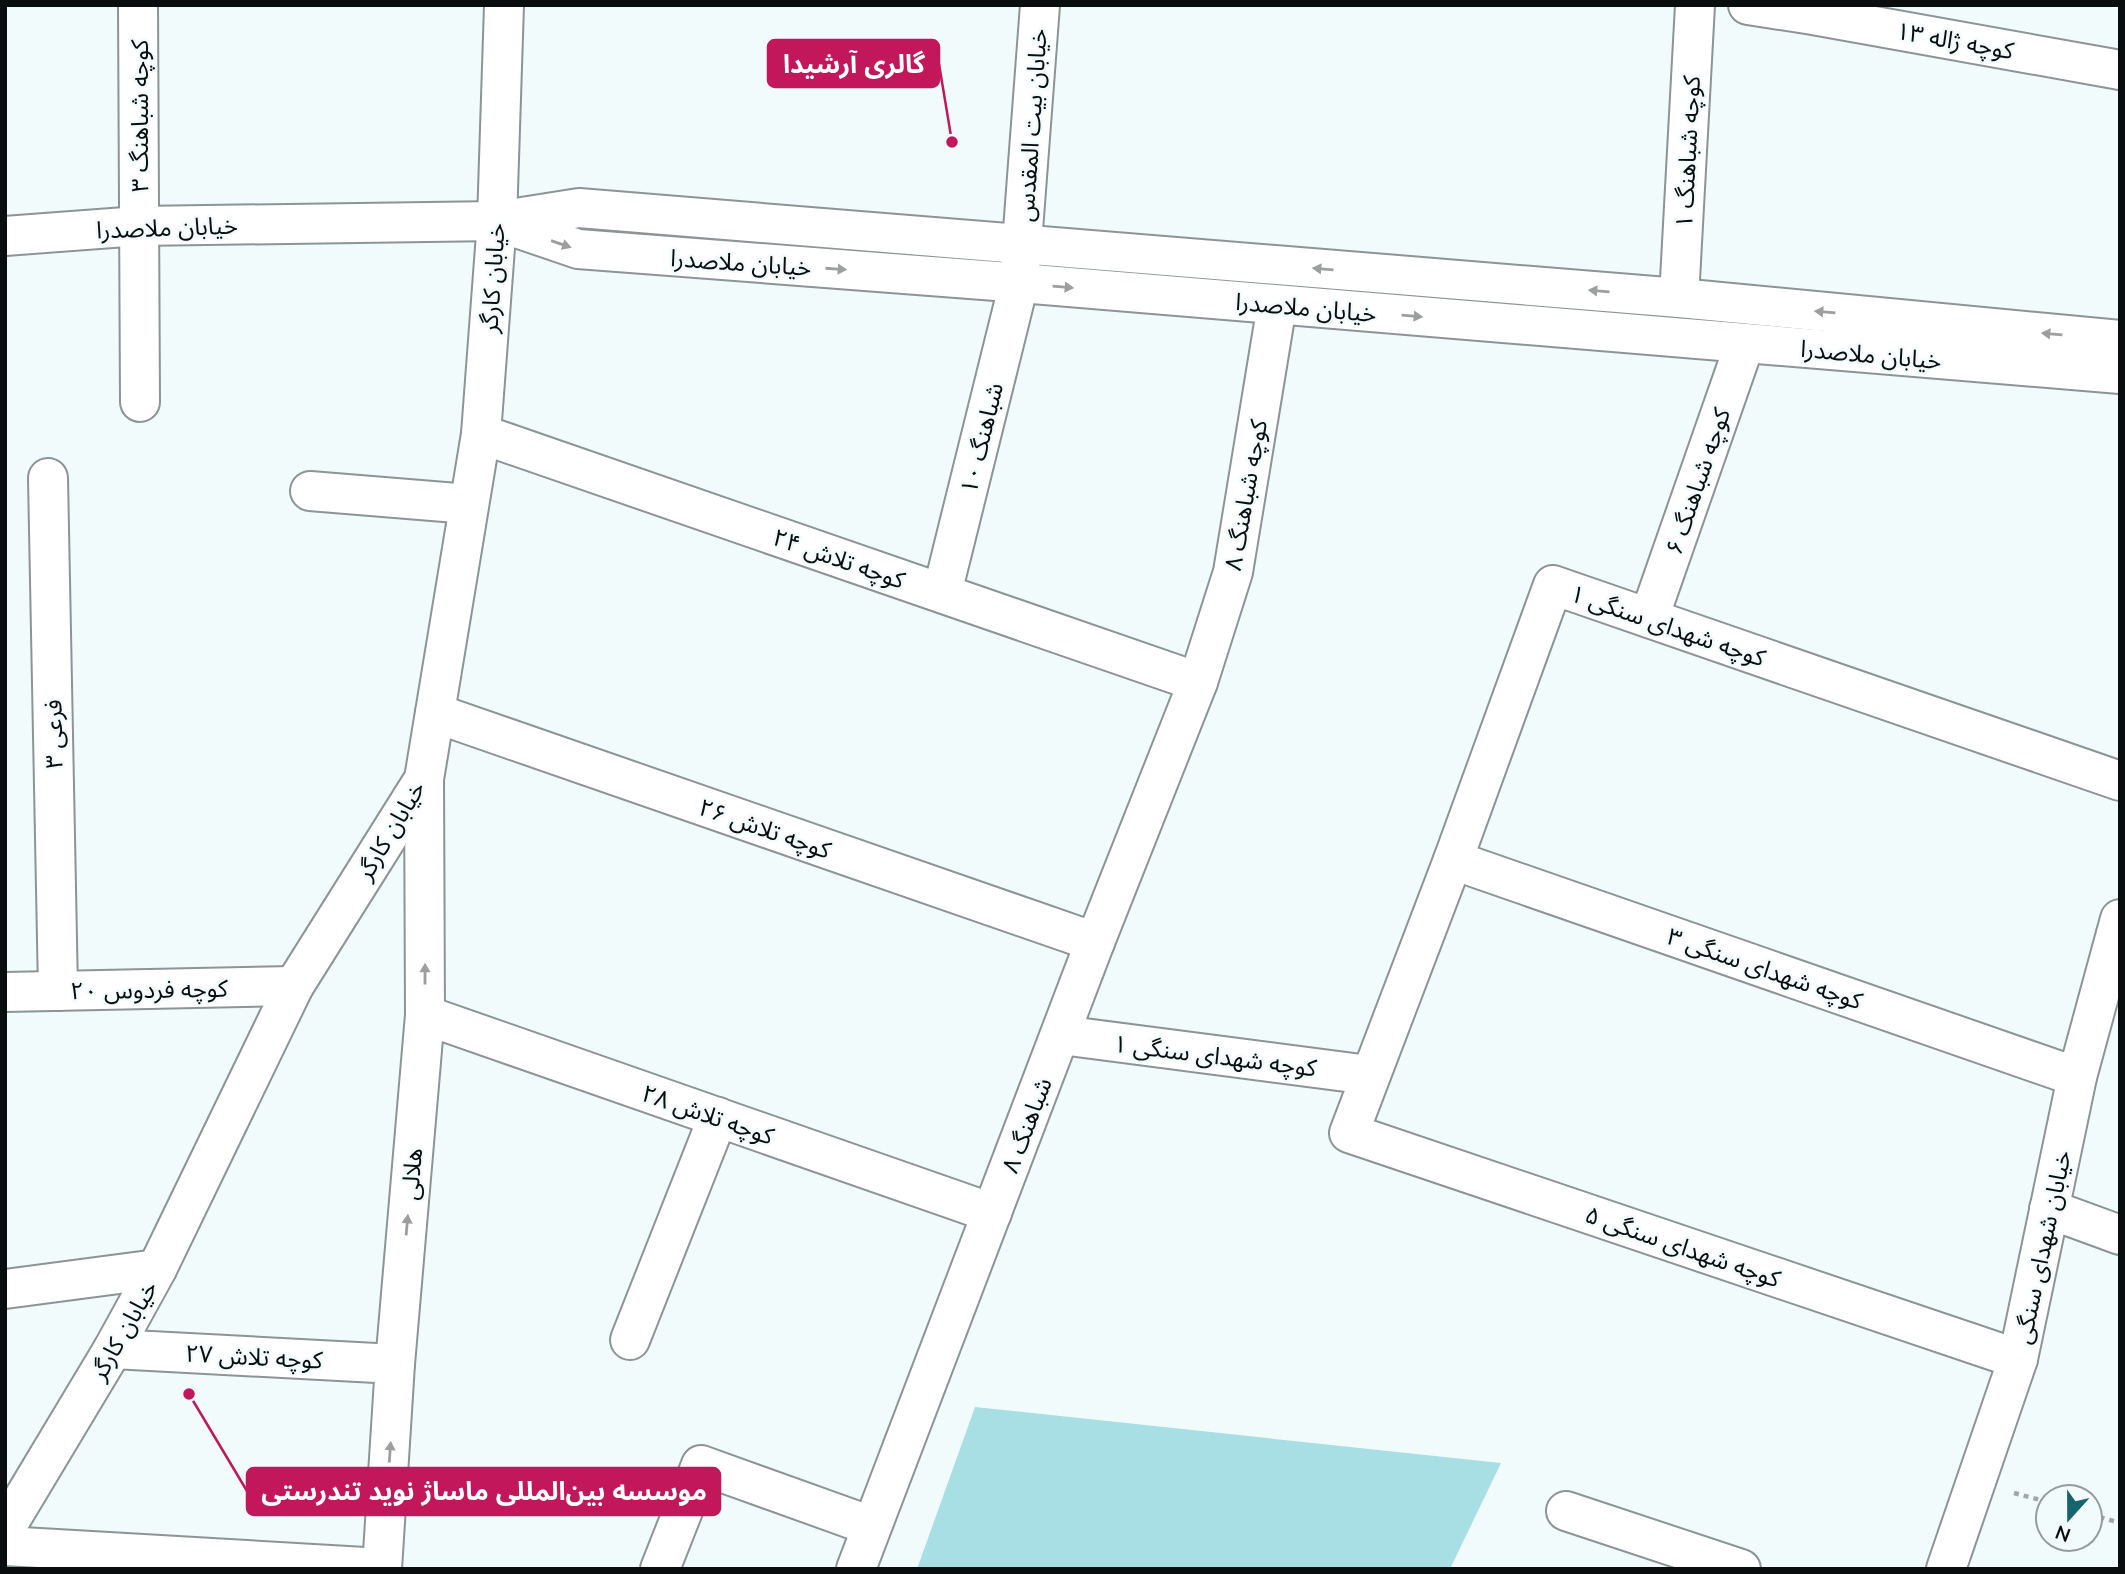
<svg xmlns="http://www.w3.org/2000/svg" width="2125" height="1574" font-family="Mulish,'Noto Sans Arabic',sans-serif">
<rect width="100%" height="100%" fill="#f2fbfc"/>
<path fill="#a7dfe5" d="M975,1407L1501,1463L1450,1569H917Z"/>
<g fill="none" stroke-linecap="round" stroke-linejoin="round">
<defs>
<g id="minor">
<path d="M138,5L140,402"/>
<path d="M1748,5L1813,15L2120,70"/>
<path d="M502,223L578,249L996,281L2120,374"/>
<path d="M5,236L139,226L497,221L579,208L1679,298L2120,340"/>
<path d="M1679,298L1695,5"/>
<path d="M481,434L1198,682"/>
<path d="M48,478L58,991"/>
<path d="M310,491L469,504"/>
<path d="M942,593L1019,283L1040,5"/>
<path d="M1649,618L1745,343"/>
<path d="M435,713L1095,942"/>
<path d="M1453,860L2077,1077"/>
<path d="M5,992L294,986"/>
<path d="M425,1015L992,1213"/>
<path d="M1061,1035L1369,1075"/>
<path d="M2049,1209L2120,1235"/>
<path d="M5,1289L157,1269"/>
<path d="M630,1340L718,1117"/>
<path d="M113,1349L395,1364"/>
<path d="M2018,1359L1349,1133L1453,860L1553,585L2120,781"/>
<path d="M1566,1511L1741,1569"/>
<path d="M5,1529L113,1349L157,1269L294,986L424,779L481,434L497,221L504,5"/>
<path d="M5,1546L382,1568"/>
<path d="M382,1569L395,1364L425,1015L424,779"/>
<path d="M660,1569L701,1465L871,1526"/>
<path d="M856,1569L1095,942L1198,682L1233,572L1277,305"/>
<path d="M1946,1569L2018,1359L2077,1077L2120,919"/>
</g>
</defs>
<use href="#minor" stroke="#8c9495" stroke-width="42"/>
<g stroke="#a0a7a8" stroke-width="4.5" stroke-dasharray="5 5" stroke-linecap="butt">
<path d="M2014,1493L2048,1502"/>
<path d="M2090,1514L2120,1523"/>
</g>
<use href="#minor" stroke="#fff" stroke-width="38"/>
</g>
<defs><path id="oneway-solid" d="M-6-.8H1V-3.2L6.5 0L1 3.2V.8H-6Z" transform="scale(1.75)"/></defs>
<g fill="#9d9e9e">
<use href="#oneway-solid" transform="translate(561 244) rotate(19)"/>
<use href="#oneway-solid" transform="translate(836 269) rotate(4)"/>
<use href="#oneway-solid" transform="translate(1323 269) rotate(-175)"/>
<use href="#oneway-solid" transform="translate(1063 287) rotate(5)"/>
<use href="#oneway-solid" transform="translate(1599 291) rotate(-175)"/>
<use href="#oneway-solid" transform="translate(1825 312) rotate(-175)"/>
<use href="#oneway-solid" transform="translate(1412 316) rotate(5)"/>
<use href="#oneway-solid" transform="translate(2052 334) rotate(-175)"/>
<use href="#oneway-solid" transform="translate(425 974) rotate(-90)"/>
<use href="#oneway-solid" transform="translate(407 1225) rotate(-85)"/>
<use href="#oneway-solid" transform="translate(390 1452) rotate(-86)"/>
</g>
<g text-anchor="middle" dominant-baseline="central" stroke-width="5" stroke-linejoin="round" paint-order="stroke">
<g font-size="24" fill="#0a0d0d" stroke="#f2fbfc">
<text transform="translate(1955 40) rotate(10)">کوچه ژاله ۱۳</text>
<text transform="translate(139 116) rotate(-90)">کوچه شباهنگ ۳</text>
<text transform="translate(1031 125) rotate(-86)">خیابان بیت المقدس</text>
<text transform="translate(1687 152) rotate(-87)">کوچه شباهنگ ۱</text>
<text transform="translate(167 227) rotate(-2)">خیابان ملاصدرا</text>
<text transform="translate(741 262) rotate(4)">خیابان ملاصدرا</text>
<text transform="translate(492 278) rotate(-86)">خیابان کارگر</text>
<text transform="translate(1306 307) rotate(5)">خیابان ملاصدرا</text>
<text transform="translate(1871 354) rotate(5)">خیابان ملاصدرا</text>
<text transform="translate(981 438) rotate(-76)">شباهنگ ۱۰</text>
<text transform="translate(1697 481) rotate(-71)">کوچه شباهنگ ۶</text>
<text transform="translate(1245 495) rotate(-80)">کوچه شباهنگ ۸</text>
<text transform="translate(839 558) rotate(19)">کوچه تلاش ۲۴</text>
<text transform="translate(1668 625) rotate(19)">کوچه شهدای سنگی ۱</text>
<text transform="translate(53 734) rotate(-91)">فرعی ۳</text>
<text transform="translate(765 828) rotate(19)">کوچه تلاش ۲۶</text>
<text transform="translate(390 830) rotate(-59)">خیابان کارگر</text>
<text transform="translate(1765 968) rotate(19)">کوچه شهدای سنگی ۳</text>
<text transform="translate(149 989) rotate(-1)">کوچه فردوس ۲۰</text>
<text transform="translate(1215 1055) rotate(7)">کوچه شهدای سنگی ۱</text>
<text transform="translate(708 1114) rotate(19)">کوچه تلاش ۲۸</text>
<text transform="translate(1026 1125) rotate(-69)">شباهنگ ۸</text>
<text transform="translate(411 1174) rotate(-85)">هلالی</text>
<text transform="translate(1683 1246) rotate(19)">کوچه شهدای سنگی ۵</text>
<text transform="translate(2042 1247) rotate(-78)">خیابان شهدای سنگی</text>
<text transform="translate(123 1330) rotate(-60)">خیابان کارگر</text>
<text transform="translate(254 1356) rotate(3)">کوچه تلاش ۲۷</text>
</g>
</g>
<path fill="none" stroke="#c2185b" stroke-width="2.5" d="M952 142L939 64M189 1394L247 1491"/>
<g fill="#c2185b" stroke="#f2fbfc" stroke-width="2.5">
<circle cx="952" cy="142" r="7"/>
<circle cx="189" cy="1394" r="7"/>
</g>
<g fill="#c2185b" stroke="#c2185b" stroke-width="2.5">
<rect x="768" y="40" width="171" height="47" rx="7"/>
<rect x="247" y="1468" width="473" height="47" rx="7"/>
</g>
<g font-size="26" text-anchor="middle" font-weight="bold" fill="#fff">
<text x="854" y="73">گالری آرشیدا</text>
<text x="484" y="1500">موسسه بین‌المللی ماساژ نوید تندرستی</text>
</g>
<rect width="2125" height="1574" fill="none" stroke="#0a0d0d" stroke-width="14"/>
<g transform="translate(2069 1518) rotate(201)"><circle r="33" fill="#f2fbfc" stroke="#959c9c" stroke-width="2"/>
<path d="M0-5L12 26L0 18L-12 26Z" fill="#17656c"/>
<text y="-10" font-size="19" font-weight="bold" text-anchor="middle" fill="#0a0d0d">N</text>
</g>
</svg>
